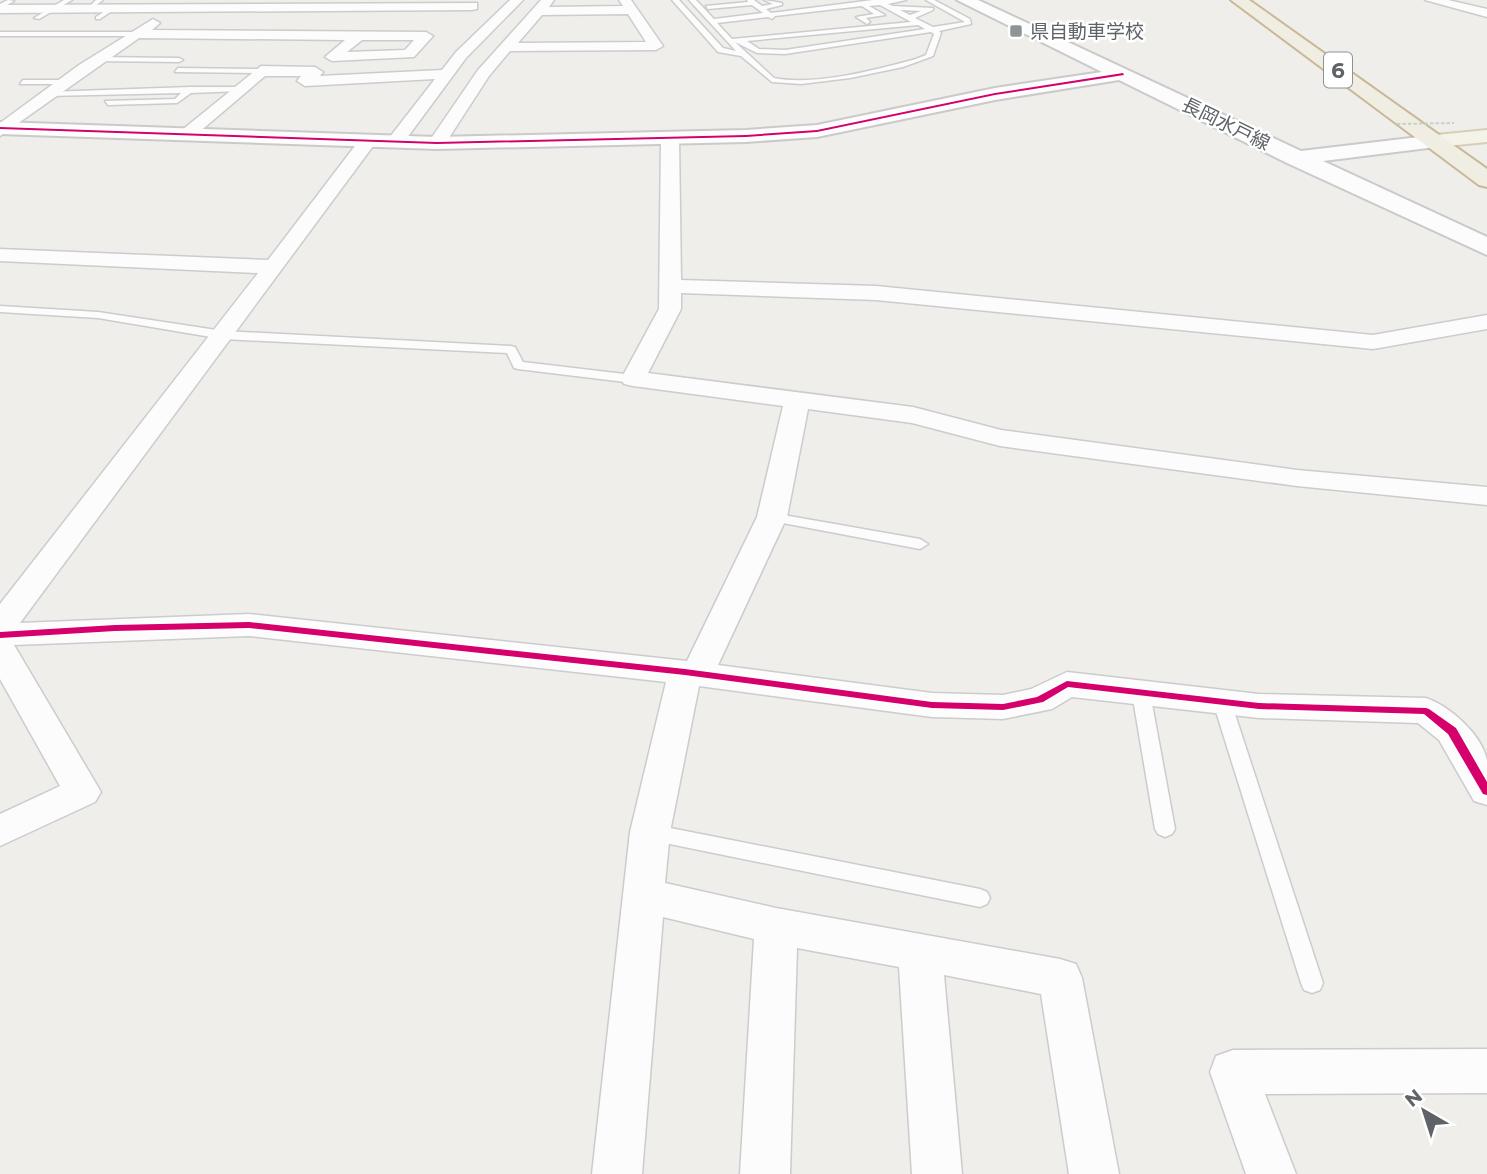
<svg xmlns="http://www.w3.org/2000/svg" width="1487" height="1174" font-family="Montserrat,'Noto Sans JP',sans-serif">
<rect width="100%" height="100%" fill="#efeeea"/>
<g fill="none" stroke-linecap="round" stroke-linejoin="round">
<defs>
<g id="lane">
<path d="M8,0L14,1L0,9V4Z"/>
<path d="M64,0H72L39,19L34,18Z"/>
<path d="M96,0H103L91,9H87Z"/>
<path d="M672,0H679L723,48L736,51L689,0H696L714,19L763,13L752,5L708,9L706,6L748,2L747,0H754L762,6L773,4L764,0L782,3V5L766,9L771,13L873,0H906L888,4L893,6L933,8V10L915,18L933,27L965,22L926,0H934L970,19L971,24L939,31L941,33L933,56L903,67L850,78L801,84L772,82L741,56L718,52ZM880,5L911,22L732,39L717,23L768,17L772,19L775,16L862,6L874,14L856,17L867,24L870,22L866,18L885,15L869,6ZM900,10L921,11L910,15ZM918,25L925,29L785,50L759,49L747,41ZM931,32L934,34L926,55L916,59C876,70 815,86 774,78L735,42L757,53L785,54Z"/>
<path d="M111,7L116,8L100,19H96V17Z"/>
<path d="M0,32H137L140,34L137,36H0Z"/>
<path d="M97,57L179,58L183,60L179,62L94,61Z"/>
<path d="M178,68L261,69L265,71L261,73L175,72Z"/>
<path d="M23,80H65L69,82L65,84H20Z"/>
<path d="M190,87H241L245,89L241,91L191,93L177,103L108,105L105,101L175,99L181,93L48,96L44,94L48,92Z"/>
<path d="M0,306L98,312L223,331L511,346L515,347L523,362L633,375L639,379L633,383L518,369L514,368L507,353L223,339L98,318L0,312Z"/>
<path d="M772,513L920,539L928,544L920,549L767,520L765,517Z"/>
<path d="M1141,687L1147,689L1150,693L1175,829L1172,834L1165,837L1158,834L1155,829L1132,693L1135,689Z"/>
<path d="M1222,696L1228,698L1231,702L1323,983L1320,990L1312,993L1304,990L1301,983L1213,702L1216,698Z"/>
<path d="M650,824L980,889L987,892L990,898L987,904L980,907L650,840L643,837L640,832L643,827Z"/>
</g>
<g id="street">
<path d="M510,0H523L466,58L401,146H389L386,142L435,79L305,86L297,81L301,76H265L191,139H179L176,135L261,66L315,67L323,72L320,76L442,70L456,52Z"/>
<path d="M541,0H554L549,7L623,6L619,0H631L663,46L656,50L510,51L489,76L443,147H431L428,143L478,70ZM628,14L646,42L518,43L542,15Z"/>
<path d="M1425,0H1448L1487,9V17Z"/>
<path d="M477,3V9L472,10L0,13V5Z"/>
<path d="M153,19L160,23L152,30L426,32L433,36L414,57L332,61L325,57L345,40L139,38L0,136V123L79,65ZM362,40H414L405,50L347,52Z"/>
<path d="M670,133L679,138L681,280L876,286L1373,335L1487,315V329L1373,349L876,300L681,293V309L648,373L913,407L1001,430L1297,470L1487,487V505L1297,486L1000,446L912,423L808,409L787,517L718,665L932,693L1003,695L1031,689L1067,672L1259,694L1426,698C1450,706 1482,735 1487,760C1487,774 1487,791 1487,805L1474,801L1439,740L1418,723L1259,718L1072,697L1052,709L1003,719L932,717L699,686L670,832L665,883L776,908L1060,959L1076,964L1082,978L1119,1174H1069L1041,994L944,975L962,1174H912L899,967L797,948L790,1174H740L754,939L663,917L642,1174H592L630,832L666,682L249,636L14,645L101,792L95,802L0,846V814L60,786L0,679V604L258,273L0,261V249L268,260L361,138H373L376,142L20,623L249,614L687,661L757,517L783,406L633,386L624,384L621,379L659,309L661,138Z"/>
<path d="M1487,1049V1093L1265,1094L1296,1174H1246L1210,1072L1216,1056L1233,1050Z"/>
</g>
<path id="secondary" d="M957,0H978L1301,151L1436,135L1444,136L1447,141L1436,147L1323,161L1487,237V255L1287,163L1119,80L995,100L817,137L746,142L437,149L0,134V122L437,137L746,130L817,125L995,88L1102,72Z"/>
<path id="primary" d="M1487,130V142L1436,147L1425,141L1436,135Z"/>
<path id="highway" d="M1231,0H1249L1487,169V187L1479,185Z"/>
</defs>
<use href="#lane" stroke="#cbcccc" stroke-width="3"/>
<use href="#street" stroke="#cbcccc" stroke-width="3"/>
<use href="#secondary" stroke="#cacacb" stroke-width="4"/>
<use href="#primary" stroke="#d7ceb8" stroke-width="4"/>
<use href="#highway" stroke="#c8b996" stroke-width="4"/>
<use href="#lane" fill="#fdfcfc" fill-rule="evenodd"/>
<use href="#street" fill="#fdfcfc" fill-rule="evenodd"/>
<use href="#secondary" fill="#fdfcfc" fill-rule="evenodd"/>
<use href="#primary" fill="#f4f2e9" fill-rule="evenodd"/>
<use href="#highway" fill="#f0ede3" fill-rule="evenodd"/>
<path stroke="#cacfcc" stroke-width="2" stroke-dasharray="3.5 2" stroke-linecap="butt" d="M1397,124L1454,123"/>
<defs>
<g id="cycleway">
<path d="M1123,73L1124,75L995,95L817,132L746,137L437,144L0,129V127L437,142L746,135L817,130L995,93Z"/>
<path d="M249,622L685,669L932,702L1003,704L1037,697L1067,681L1259,703L1426,708L1429,709L1456,728L1487,782V795L1483,794L1448,734L1424,714L1259,709L1068,687L1043,702L1003,710L932,708L685,675L249,628L115,631L0,638V632L115,625Z"/>
</g>
</defs>
<use href="#cycleway" stroke="#fff" stroke-width="4"/>
<use href="#cycleway" fill="#d6006c" fill-rule="evenodd"/>
</g>
<rect fill="#919496" stroke="#fff" stroke-width="2.5" x="1009" y="24" width="14" height="14" rx="3.5"/>
<g text-anchor="middle" dominant-baseline="central" stroke-width="5" stroke-linejoin="round" paint-order="stroke">
<g font-size="19" fill="#5f6368" stroke="#fff" text-anchor="start">
<text x="1030" y="31">県自動車学校</text>
</g>
<g font-size="19" fill="#5f6368" stroke="#fff">
<text transform="translate(1226 124) rotate(26)">長岡水戸線</text>
</g>
<rect fill="#fff" stroke="#8f9295" stroke-width="2" x="1324" y="52.5" width="28" height="35" rx="5"/>
<g font-size="21" font-weight="bold" fill="#5f6368">
<text x="1338" y="70">6</text>
</g>
</g>
<g transform="translate(1424 1111) rotate(321)" stroke="#ffffff" stroke-width="5" paint-order="stroke">
<path d="M0-5L12 26L0 18L-12 26Z" fill="#5f6368"/>
<text y="-10" font-size="19" font-weight="bold" text-anchor="middle" fill="#5f6368">N</text>
</g>
</svg>
